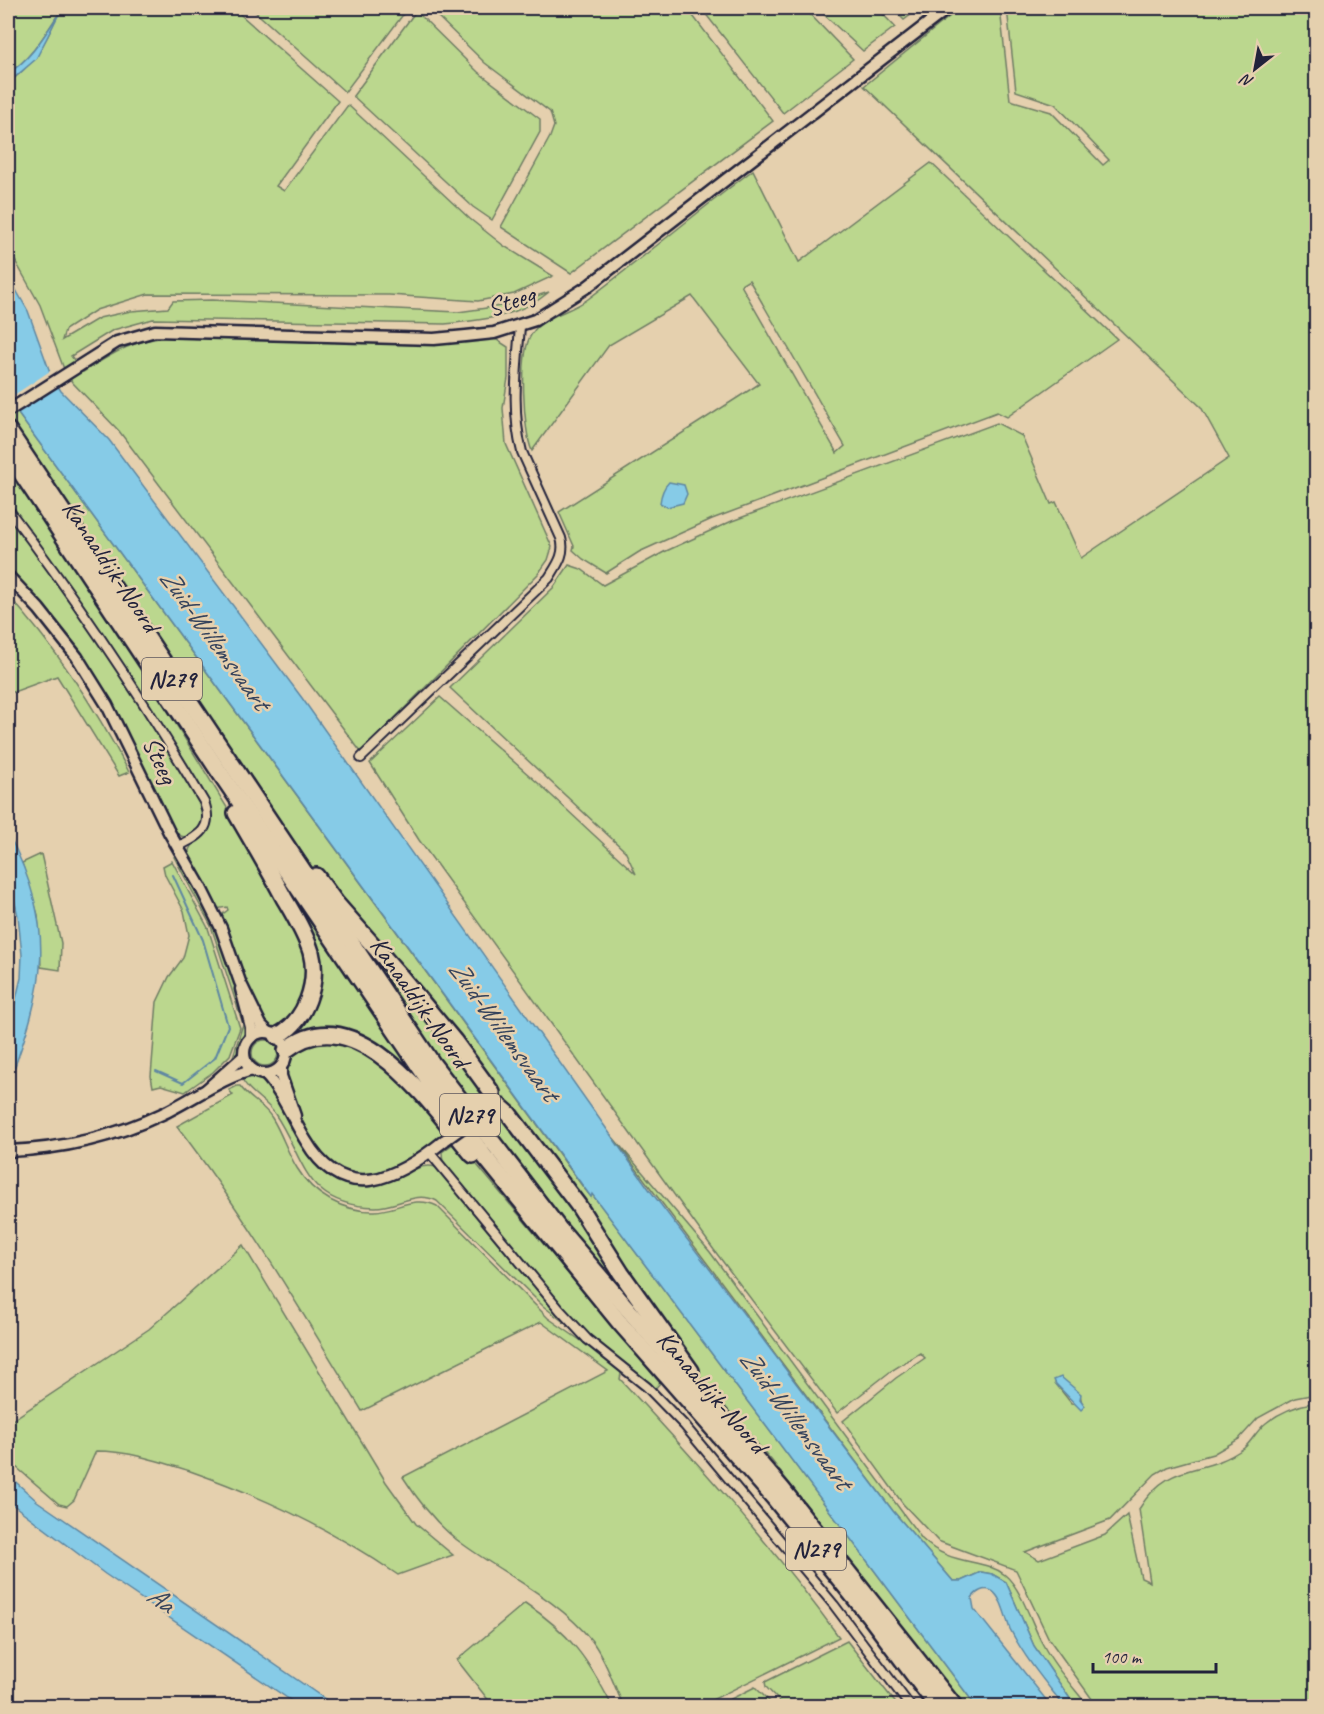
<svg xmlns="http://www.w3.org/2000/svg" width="1324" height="1714" font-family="Caveat,sans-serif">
<rect width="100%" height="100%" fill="#e5d0ae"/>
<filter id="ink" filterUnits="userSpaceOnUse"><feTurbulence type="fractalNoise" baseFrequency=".0167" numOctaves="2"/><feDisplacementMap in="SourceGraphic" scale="12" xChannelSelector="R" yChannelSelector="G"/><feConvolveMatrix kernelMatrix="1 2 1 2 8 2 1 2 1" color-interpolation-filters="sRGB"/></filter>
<g filter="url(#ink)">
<g fill="#bbd78e" stroke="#6e7c64" stroke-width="1.5" fill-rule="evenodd">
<path d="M8,8H233L338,101L276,186L284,191L348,105L470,219L504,246L553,276L514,294L478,301L389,295L148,294L96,310L65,330L62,340L99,318L131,311L168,308L173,301L212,300L458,312L508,305L549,292C520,317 482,320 445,324L153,319L113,330L71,356L83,372C116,351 135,339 175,336L441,344L494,338L508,347V378L503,408L506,444L552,547L548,560L538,574L361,752L119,431L72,382L64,369L40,305L8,248V83C33,65 45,45 57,16C44,36 29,61 8,73Z"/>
<path d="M251,8H408L345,92Z"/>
<path d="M429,8H687L773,121L571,273L501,227L550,137L554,126L550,112L485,63Z"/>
<path d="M701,8H804L853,59L783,113Z"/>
<path d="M817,8H877L895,27L863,51Z"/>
<path d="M892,8H920L904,20Z"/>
<path d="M960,8H1000L1010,100L1051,112L1103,165L1109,160L1055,104L1016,91L1007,8H1316V1394L1295,1398L1258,1418L1239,1439L1213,1454L1167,1467L1155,1474L1110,1520L1025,1552L1039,1560L1105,1535L1127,1515L1141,1578L1150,1582L1139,1509C1170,1458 1203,1478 1244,1448C1252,1441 1257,1430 1266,1423C1280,1412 1299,1405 1316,1402V1706H1097L1049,1639L1016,1570L938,1541L903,1504L843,1421L896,1378L925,1358L920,1353L891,1371L837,1413L714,1250L419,840L370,763L440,697L538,783L636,874L625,851L450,688L554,587L569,565L581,569L603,585L664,552L732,521L997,423L1022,436L1051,504L1056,502L1081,558L1229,458L1201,407L864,86ZM1056,1384L1080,1394L1082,1404L1071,1403Z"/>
<path d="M416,11L478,72L540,119V132L492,220L473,207L353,96Z"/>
<path d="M931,163L1117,339L1007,417L997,412L712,519L639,552L606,573L583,559L573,550L574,546L559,512L759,384L692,296L609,345L532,451C523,431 519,354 531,335C544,314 570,313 588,299C644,257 697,212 753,170L799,262ZM749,280L845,446L837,453L741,285Z"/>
<path d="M8,400L583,1187L591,1197L592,1194L976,1706H962L772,1461L699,1376L499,1103L313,869L16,434L8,420Z"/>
<path d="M8,466L124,639L284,901L309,963L303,1005L278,1030L263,1022L220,916L228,910L227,907L216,909L188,855C191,831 222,834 206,801L93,620L8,503Z"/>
<path d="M8,513C77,606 141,703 200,803L205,811L202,827L188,838L174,834L116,714L8,570Z"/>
<path d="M8,595C57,649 95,707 129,772L119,776L57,676L8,694Z"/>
<path d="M250,828L351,980L462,1137L367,1042H287L284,1037L316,973Z"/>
<path d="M41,854L61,943L60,970L41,967L38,915L22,863Z"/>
<path d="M177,854L219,934L233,975L247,1026L238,1056L232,1060L243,1024L211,926L174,857Z"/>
<path d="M172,861L208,928L240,1028L230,1055L213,1072L185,1092L161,1085L153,1087L151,1076L157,1002L169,977L183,958L189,935L184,911L165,875L163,866Z"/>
<path d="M321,888L486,1089V1102L474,1112Z"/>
<path d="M321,1038L373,1052L448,1131C425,1147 405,1168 375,1174C331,1183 309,1139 296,1106C292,1097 285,1086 284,1076C283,1069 288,1061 290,1054Z"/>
<circle cx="265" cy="1053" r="13"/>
<path d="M250,1075C290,1087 292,1155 330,1177C382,1207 413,1155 438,1168L574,1330L543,1306L437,1201C415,1190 398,1207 375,1207C303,1205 306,1160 275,1114C265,1099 249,1094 241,1077Z"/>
<path d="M237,1086H240C249,1099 264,1105 272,1118C282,1134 287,1152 297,1168C313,1195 343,1212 375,1211C397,1210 415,1195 437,1206L548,1318L622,1369L620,1379C697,1462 772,1545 839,1637L700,1706H624C613,1685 607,1661 592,1641C558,1599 507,1576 464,1545C439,1528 419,1502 403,1477L608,1371L541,1322L362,1411C303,1314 246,1216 177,1126L233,1095L229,1090Z"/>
<path d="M494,1113H499L576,1207L651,1330L482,1123Z"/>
<path d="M611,1135L710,1252L922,1539C951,1567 982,1557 1005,1575C1021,1588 1032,1624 1042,1643C1054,1666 1072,1686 1088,1706H1075L1034,1646L1006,1582L992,1574L981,1572L961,1581H953L893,1511Z"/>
<path d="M457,1141L660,1383L654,1390L575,1323L443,1164L442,1152Z"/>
<path d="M243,1245L386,1482L416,1524L453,1555L398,1575C333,1530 264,1497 190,1471C159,1461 129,1451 96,1451L74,1500L67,1506L59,1504L8,1460V1423L149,1329Z"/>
<path d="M525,1603C569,1632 589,1660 612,1706H493L457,1660Z"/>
<path d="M847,1641L898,1706H784L766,1687L765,1682Z"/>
<path d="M755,1687L774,1706H717Z"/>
</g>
<g fill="#86cbe7" stroke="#5e87a2" stroke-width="1.5">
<path d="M60,12L36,59L8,83V73C31,60 46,33 60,12Z"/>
<path d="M8,276L28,311L51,375L61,391L109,440L302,698L649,1189L893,1511L953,1581H961L981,1572L992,1574L1006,1582L1034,1646L1075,1706H1064C1045,1682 1024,1657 1010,1629C1006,1619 1002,1597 992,1591C984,1587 976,1592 972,1598L974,1609L1051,1706H976L592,1194L591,1197L8,400Z"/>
<path d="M669,482L684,485L687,494L683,503L667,507L660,503C661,494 663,488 669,482Z"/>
<path d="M8,833C58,931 45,987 8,1085V1032L21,978L22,955L18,916L8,873Z"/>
<path d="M1061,1377L1081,1394L1080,1399L1085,1406L1081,1410L1056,1384L1054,1380Z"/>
<path d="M8,1475L37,1501L335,1706H299L105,1574L8,1501Z"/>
</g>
<path fill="#e5d0ae" d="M53,369L61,384L14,415L8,405V399Z"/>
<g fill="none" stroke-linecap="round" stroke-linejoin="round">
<path stroke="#5e87a2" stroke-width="2" d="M156,1071L183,1083L215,1058L228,1026L203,940L173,875"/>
<defs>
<g id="street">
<path d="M8,509C79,603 144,700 204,802C214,829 199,836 177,847"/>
<path d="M361,758L549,578C557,565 566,554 561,538L522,452C511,410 517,368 520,326"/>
<path d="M430,1153L560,1310L587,1339L647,1387L684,1425L834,1605L910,1706"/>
</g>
<g id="secondary">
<path d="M8,411L117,342L155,331L434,339L466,336L494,333L535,320L587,287L948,8"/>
<path d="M8,576L39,609L77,657L107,705L169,832L200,886L221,928L240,982L261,1025L268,1032"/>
<path d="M241,989L251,1027V1037"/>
<circle cx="265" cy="1053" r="21"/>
<path d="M281,1067V1076L295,1116"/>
<path d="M265,1074C282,1092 293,1120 306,1141C345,1207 398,1178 445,1140"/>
<path d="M207,1089L244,1056"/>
<path d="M8,1151C61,1149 114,1137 162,1114C188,1102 226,1075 253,1070"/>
</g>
<g id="highway">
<path d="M8,430L432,1063L560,1230L782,1489L954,1706"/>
<path d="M8,453L216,767L423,1072L485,1157L620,1323L774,1498L871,1618L937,1706"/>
<path d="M236,813C252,841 269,869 284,898C294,915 305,933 311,952C319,982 306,1022 277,1036"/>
<path d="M316,876L335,902L401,977L454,1041L492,1093V1106L501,1107L509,1114L578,1205L621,1273L691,1371"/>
<path d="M286,1050C357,993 433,1108 473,1155"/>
</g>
</defs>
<use href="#street" stroke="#22223b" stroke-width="12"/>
<use href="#secondary" stroke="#22223b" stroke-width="15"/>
<use href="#highway" stroke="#22223b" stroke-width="20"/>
<use href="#street" stroke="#e5d0ae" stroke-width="8"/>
<use href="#secondary" stroke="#e5d0ae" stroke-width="10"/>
<use href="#highway" stroke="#e5d0ae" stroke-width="15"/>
<defs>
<path id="secondary-bridge" d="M445,1140L484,1112"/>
</defs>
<use href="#secondary-bridge" stroke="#22223b" stroke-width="15" stroke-linecap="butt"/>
<use href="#secondary-bridge" stroke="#e5d0ae" stroke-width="10"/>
</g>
</g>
<g text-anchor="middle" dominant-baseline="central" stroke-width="5" stroke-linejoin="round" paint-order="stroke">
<g fill="#e5d0ae" stroke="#5c565e" stroke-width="1.5">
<rect x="142" y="658" width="60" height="42" rx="4.5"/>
<rect x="440" y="1094" width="60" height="42" rx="4.5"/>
<rect x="786" y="1528" width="60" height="42" rx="4.5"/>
</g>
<g font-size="24" font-weight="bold" fill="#22223b">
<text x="172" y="679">N279</text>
<text x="470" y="1115">N279</text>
<text x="816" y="1549">N279</text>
</g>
<g font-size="26" fill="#22223b" stroke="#e5d0ae">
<text transform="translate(511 301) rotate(-19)">Steeg</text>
<text transform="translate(111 566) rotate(56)">Kanaaldijk-Noord</text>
<text transform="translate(160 760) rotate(65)">Steeg</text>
<text transform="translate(420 1002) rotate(55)">Kanaaldijk-Noord</text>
<text transform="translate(712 1392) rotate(49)">Kanaaldijk-Noord</text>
</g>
<g font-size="27" font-style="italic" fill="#36445d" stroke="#e5d0ae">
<text transform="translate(215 639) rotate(54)">Zuid-Willemsvaart</text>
<text transform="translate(504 1030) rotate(54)">Zuid-Willemsvaart</text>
<text transform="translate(796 1419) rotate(53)">Zuid-Willemsvaart</text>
<text transform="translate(161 1599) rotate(35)">Aa</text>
</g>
</g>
<rect width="1324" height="1714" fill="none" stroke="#e5d0ae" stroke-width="30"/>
<rect x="15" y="15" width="1294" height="1684" fill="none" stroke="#22223b" stroke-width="2" filter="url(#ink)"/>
<g transform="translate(1255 69) rotate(211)" stroke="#e5d0ae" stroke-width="4.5" paint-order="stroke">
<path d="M0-4.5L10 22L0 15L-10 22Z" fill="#22223b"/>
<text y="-9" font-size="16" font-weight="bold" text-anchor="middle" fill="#22223b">N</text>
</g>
<path d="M1093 1663v9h123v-9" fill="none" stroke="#22223b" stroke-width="3"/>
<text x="1102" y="1663" font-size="18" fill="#22223b" stroke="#e5d0ae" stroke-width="4.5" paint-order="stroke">100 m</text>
</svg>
